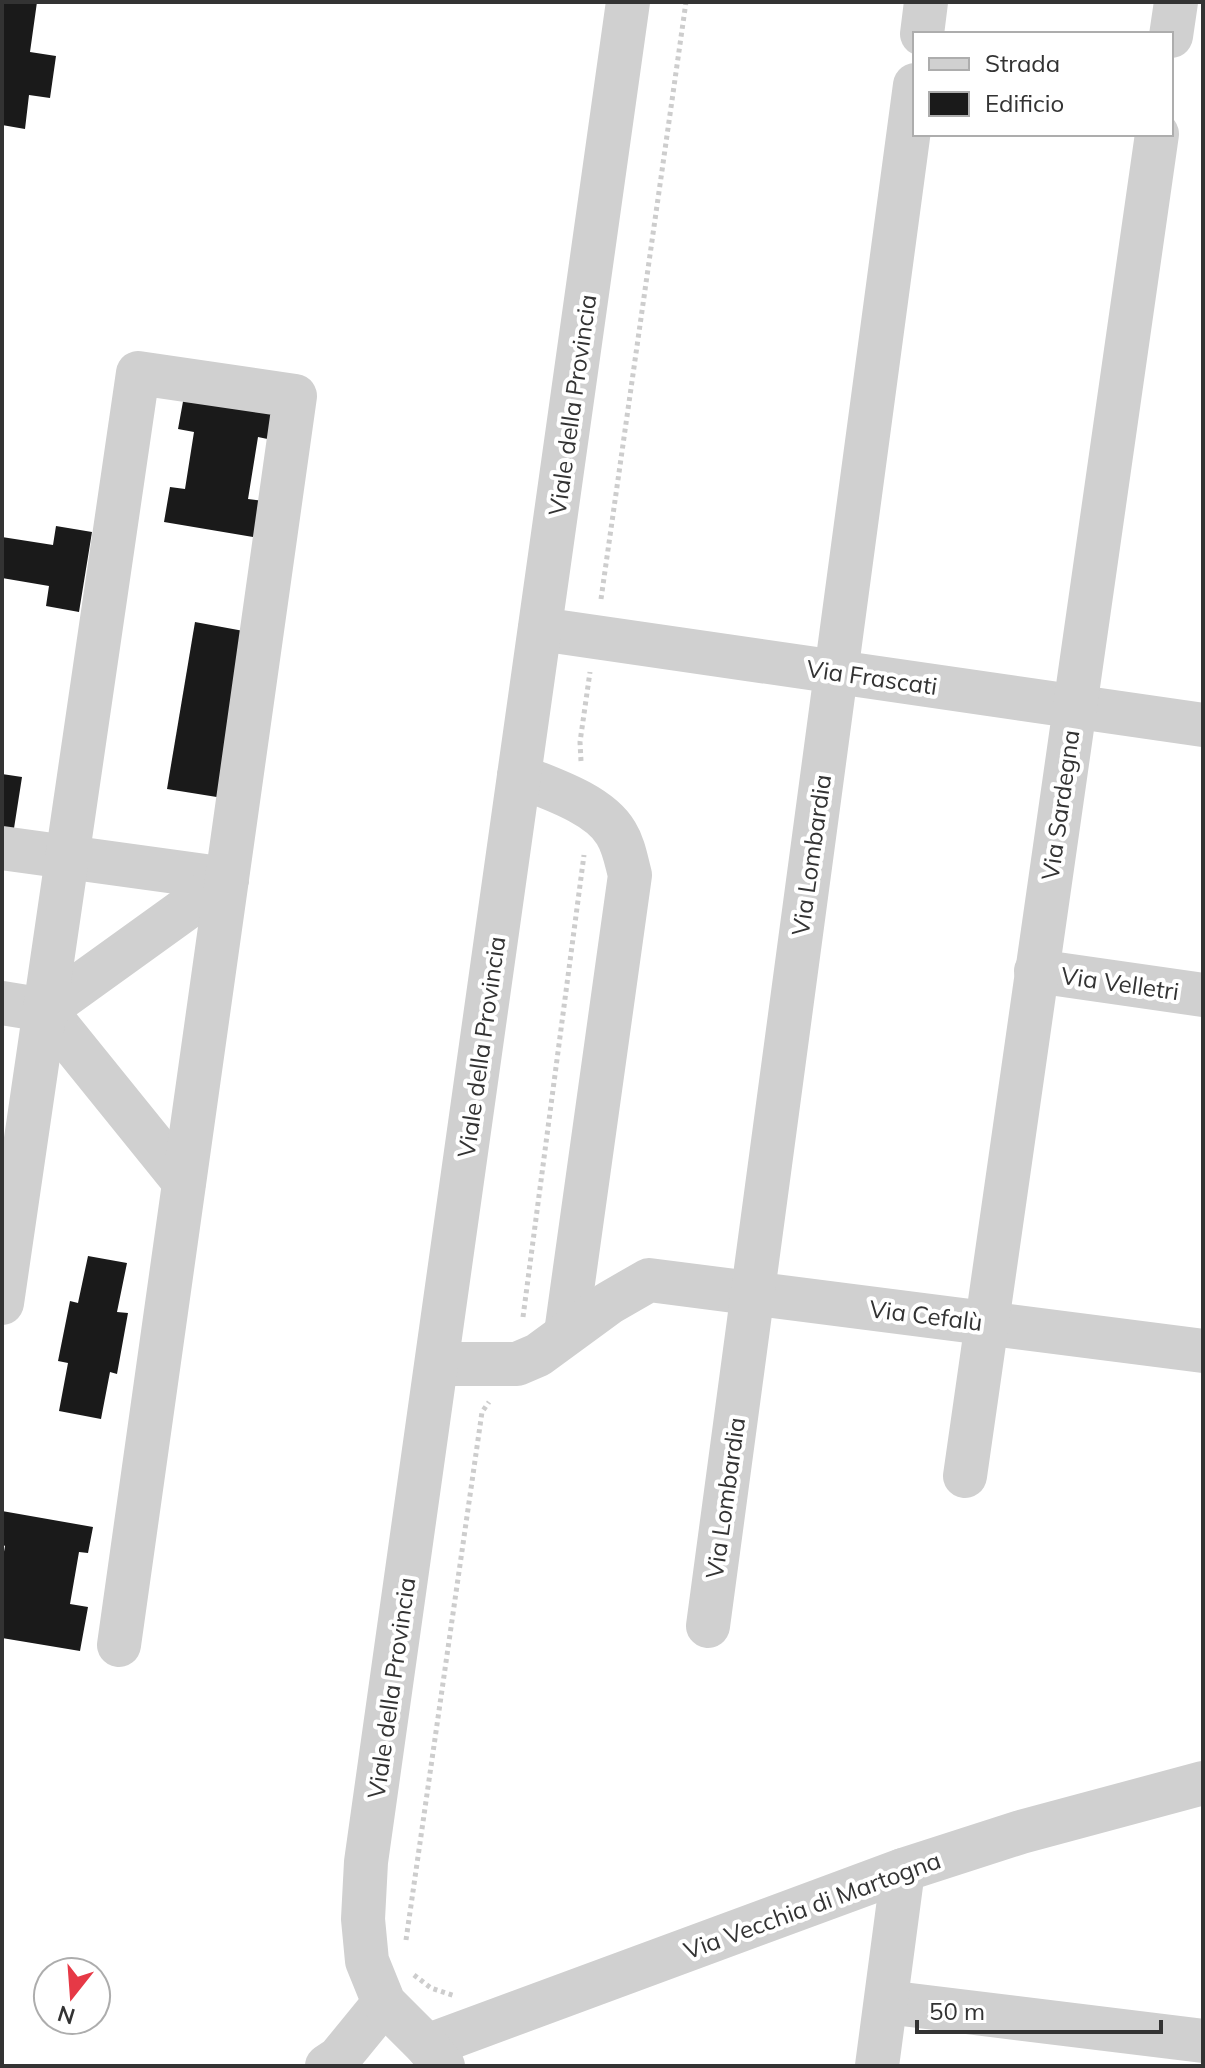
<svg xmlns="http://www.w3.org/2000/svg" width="1205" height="2068" font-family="Mulish,sans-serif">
<rect width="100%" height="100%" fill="#fff"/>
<g fill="#1a1a1a">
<path d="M2,2H37L30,52L56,56L50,98L29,95L25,129L2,125Z"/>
<path d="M184,396L282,412L277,441L258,437L248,499L271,502L265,539L164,522L170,487L185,489L194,432L178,429Z"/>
<path d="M56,526L92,532L79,612L46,606L49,586L2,578V537L53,545Z"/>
<path d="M195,622L249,632L223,798L167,789Z"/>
<path d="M2,774L22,777L12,841L2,840Z"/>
<path d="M88,1256L127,1263L117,1312L128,1313L117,1374L110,1372L101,1419L59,1411L68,1363L58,1361L70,1301L78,1303Z"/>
<path d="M2,1511L93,1527L88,1553L79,1552L70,1604L88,1607L80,1651L2,1638V1563L5,1546L2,1544Z"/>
</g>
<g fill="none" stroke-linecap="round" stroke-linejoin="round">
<g stroke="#cdcdcd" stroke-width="5" stroke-dasharray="4 4" stroke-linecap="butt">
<path d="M601,599L686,2"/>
<path d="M581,761L580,742L590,672"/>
<path d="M523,1317L584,855"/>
<path d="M406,1940L482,1412L489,1402"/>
<path d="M414,1975L431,1988L455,1996"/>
</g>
<g stroke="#d0d0d0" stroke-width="44">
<path d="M922,34L926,2"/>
<path d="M1171,36L1176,2"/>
<path d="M540,629L1203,725"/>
<path d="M519,776C549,788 599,804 616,833C624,846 626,860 630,875L566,1333"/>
<path d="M2,848L227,879"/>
<path d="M1036,971L1203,995"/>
<path d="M2,1003L45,1010L184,1182"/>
<path d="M45,1010L227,879"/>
<path d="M2,1303L138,373L295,396L119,1645"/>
<path d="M437,1364H517L538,1355L609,1303L649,1280L1203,1351"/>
<path d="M965,1476L1157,134"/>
<path d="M708,1626L915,85"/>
<path d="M886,2002L1203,2041"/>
<path d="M427,2046L903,1870L1021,1832L1203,1783"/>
<path d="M327,2066L339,2058L384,2003"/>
<path d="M443,2066L427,2046L384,2003L367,1961L363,1919L366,1862L628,2"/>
<path d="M877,2066L903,1870"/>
</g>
</g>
<g text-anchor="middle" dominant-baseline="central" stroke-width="8" stroke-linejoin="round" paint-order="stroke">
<g font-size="24" fill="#333" stroke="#fff">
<text transform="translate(572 405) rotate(-82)">Viale della Provincia</text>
<text transform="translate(872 677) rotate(8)">Via Frascati</text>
<text transform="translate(1060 805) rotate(-82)">Via Sardegna</text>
<text transform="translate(811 855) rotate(-82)">Via Lombardia</text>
<text transform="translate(1120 983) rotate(8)">Via Velletri</text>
<text transform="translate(481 1047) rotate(-82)">Viale della Provincia</text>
<text transform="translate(926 1315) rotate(7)">Via Cefalù</text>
<text transform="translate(725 1498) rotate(-82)">Via Lombardia</text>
<text transform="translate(391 1688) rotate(-82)">Viale della Provincia</text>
<text transform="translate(812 1905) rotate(-20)">Via Vecchia di Martogna</text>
</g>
</g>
<rect width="1205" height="2068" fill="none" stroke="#333333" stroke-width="8"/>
<rect x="913" y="32" width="260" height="104" fill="#ffffff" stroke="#adadad" stroke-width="2"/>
<rect x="929" y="58" width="40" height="12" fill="#d0d0d0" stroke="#adadad" stroke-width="2"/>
<text x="985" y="72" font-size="24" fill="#333333">Strada</text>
<rect x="929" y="92" width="40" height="24" fill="#1a1a1a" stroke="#adadad" stroke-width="2"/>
<text x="985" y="112" font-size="24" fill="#333333">Edificio</text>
<g transform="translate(72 1996) rotate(197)"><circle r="38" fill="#ffffff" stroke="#adadad" stroke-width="2"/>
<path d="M0-6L14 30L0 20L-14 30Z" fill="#e63946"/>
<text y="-12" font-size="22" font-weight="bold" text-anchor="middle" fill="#333333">N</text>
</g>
<path d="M917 2020v12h244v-12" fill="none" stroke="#333333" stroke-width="4"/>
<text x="929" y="2020" font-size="24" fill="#333333" stroke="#ffffff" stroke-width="6" paint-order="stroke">50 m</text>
</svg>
